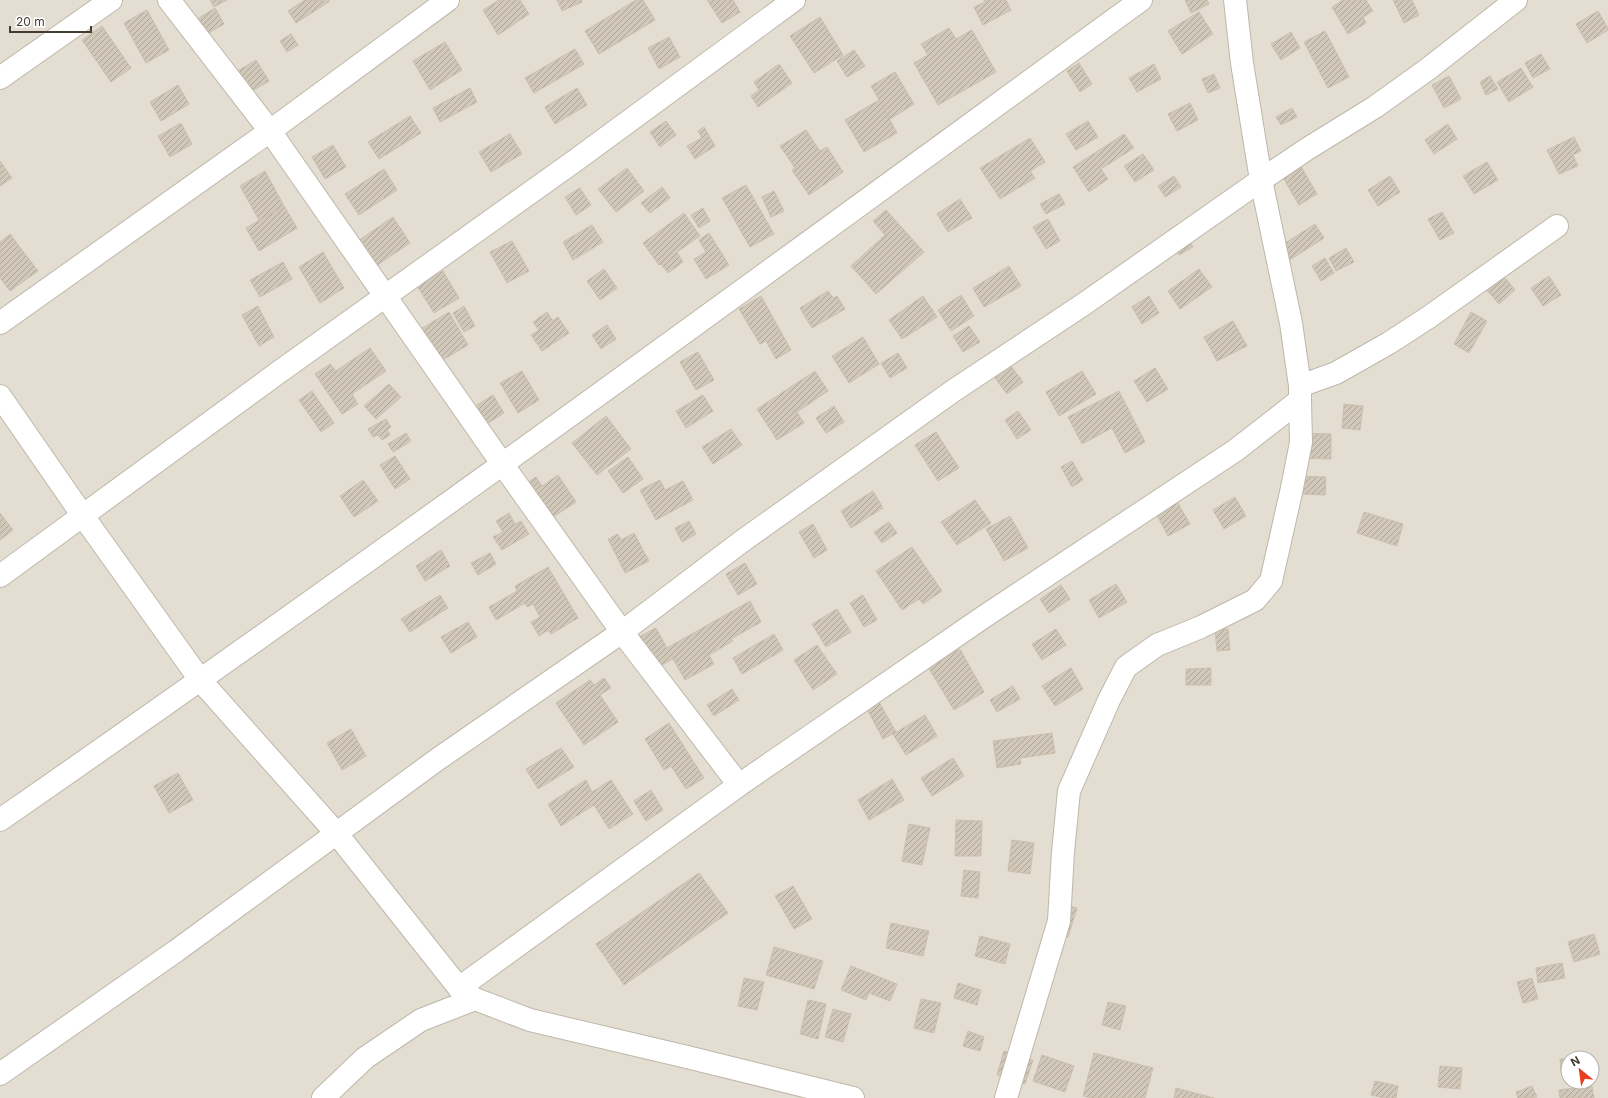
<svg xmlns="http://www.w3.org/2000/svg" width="1608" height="1098" font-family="Inter,sans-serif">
<defs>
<pattern id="building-hatch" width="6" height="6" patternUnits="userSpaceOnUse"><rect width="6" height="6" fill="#d1c8ba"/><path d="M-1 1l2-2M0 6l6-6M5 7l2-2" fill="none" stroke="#aba498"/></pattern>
</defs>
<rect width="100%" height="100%" fill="#f0ece3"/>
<path fill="#e4ded2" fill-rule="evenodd" d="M0,0H1608V1098H0ZM1568,1058H1592V1082H1568Z"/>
<g fill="url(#building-hatch)" stroke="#cbbfae">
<path d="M210,0H227L214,7Z"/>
<path d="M305,0L330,1L296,23L288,11Z"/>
<path d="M499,0H520L529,14L498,35L483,10Z"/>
<path d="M557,0H581L582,2L562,11Z"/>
<path d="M636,0H643L655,20L599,54L585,31Z"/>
<path d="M707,0H733L740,12L722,23Z"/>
<path d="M984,0H1006L1011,10L983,25L974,7L985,2Z"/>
<path d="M1185,0H1207L1209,4L1191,13Z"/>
<path d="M1343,0H1366L1373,11L1363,17L1366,23L1348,34L1332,7Z"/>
<path d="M1393,0H1412L1419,15L1404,23Z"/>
<path d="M215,8L224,24L202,37L192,22Z"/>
<path d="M147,10L169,50L146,63L124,23Z"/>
<path d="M1598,11L1608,28V30L1587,43L1576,24Z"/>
<path d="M1199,12L1213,34L1182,54L1168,31Z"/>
<path d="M820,17L843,55L814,73L790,36Z"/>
<path d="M102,26L131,68L111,82L82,40Z"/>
<path d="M949,28L956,39L972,30L996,72L938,105L914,63L928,55L921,44Z"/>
<path d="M1325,31L1349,77L1328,88L1304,42Z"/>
<path d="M1291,32L1300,48L1281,60L1271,44Z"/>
<path d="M291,34L298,45L287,52L280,41Z"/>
<path d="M669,37L680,57L659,69L648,48Z"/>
<path d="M445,42L462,70L430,90L413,61Z"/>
<path d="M575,49L584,64L534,93L525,78Z"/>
<path d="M854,50L865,66L847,77L837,61Z"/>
<path d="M1541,54L1550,69L1533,78L1525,63Z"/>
<path d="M256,60L269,81L249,93L236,72Z"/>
<path d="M1079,63L1092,84L1080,92L1067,71Z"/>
<path d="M779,64L792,83L758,107L751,96L759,90L754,82Z"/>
<path d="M1154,64L1161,79L1137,92L1129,78Z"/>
<path d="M1521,68L1533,87L1509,102L1497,82Z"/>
<path d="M895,72L914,104L890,119L871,86Z"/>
<path d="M1214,74L1220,88L1208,93L1202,79Z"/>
<path d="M1449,76L1461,99L1444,108L1432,85Z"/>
<path d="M1490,76L1498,89L1486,95L1480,82Z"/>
<path d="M178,85L189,104L161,121L150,102Z"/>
<path d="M470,88L477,102L440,122L433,108Z"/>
<path d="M577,88L587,105L555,124L545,107Z"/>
<path d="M879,100L897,133L864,152L845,120Z"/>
<path d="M1190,103L1198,120L1177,131L1168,114Z"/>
<path d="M1292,108L1297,117L1281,125L1276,117Z"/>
<path d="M410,116L421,133L379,159L368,142Z"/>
<path d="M666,121L676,135L660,147L650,132Z"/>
<path d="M1088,121L1098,137L1076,150L1066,134Z"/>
<path d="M181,123L192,144L170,157L158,136Z"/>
<path d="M1448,124L1457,139L1434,154L1425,140Z"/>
<path d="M704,127L715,146L695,159L687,146L702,138L698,131Z"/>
<path d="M806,130L820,151L827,147L843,172L809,195L792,170L795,168L780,146Z"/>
<path d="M510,134L522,154L491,172L479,152Z"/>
<path d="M1124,134L1134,148L1101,169L1108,179L1089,192L1073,167Z"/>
<path d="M1574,137L1581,151L1573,155L1578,166L1559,174L1547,150Z"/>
<path d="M1030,138L1045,162L1030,171L1035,178L1000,199L980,168Z"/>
<path d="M333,145L346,167L325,179L312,157Z"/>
<path d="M1143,154L1154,170L1135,182L1124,166Z"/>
<path d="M0,161L12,178L0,186Z"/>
<path d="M1487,162L1498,180L1474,194L1463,176Z"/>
<path d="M1299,163L1317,194L1299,205L1281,174Z"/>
<path d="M627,168L644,191L616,212L598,189Z"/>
<path d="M384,169L397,190L359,215L345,194Z"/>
<path d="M265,171L284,206L259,220L240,186Z"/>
<path d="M1174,176L1181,187L1165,197L1158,186Z"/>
<path d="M1390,176L1400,192L1378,206L1368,190Z"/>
<path d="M746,185L774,234L750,247L722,198Z"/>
<path d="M662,187L670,198L650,213L641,203Z"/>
<path d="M580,188L591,205L576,215L565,197Z"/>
<path d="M774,191L784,211L771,217L762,197Z"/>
<path d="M1059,194L1065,204L1046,214L1040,204Z"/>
<path d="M960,199L972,218L948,232L937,214Z"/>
<path d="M284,206L297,228L259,251L246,228Z"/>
<path d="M703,208L710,221L699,228L691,215Z"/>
<path d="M886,210L924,252L876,294L851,266L885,235L873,221Z"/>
<path d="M1442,212L1454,233L1440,240L1428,219Z"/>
<path d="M684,213L700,236L677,252L683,262L668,273L661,264L659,265L643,243Z"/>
<path d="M393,217L410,243L373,268L355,243Z"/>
<path d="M1048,219L1060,241L1046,249L1033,227Z"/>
<path d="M1315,224L1324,238L1288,261L1279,247Z"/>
<path d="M592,225L603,242L573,260L563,242Z"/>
<path d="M709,233L729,265L706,279L694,259L706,252L699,240Z"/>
<path d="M10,234L38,271L10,291L0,278V242Z"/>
<path d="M1187,237L1193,247L1179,255L1173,244Z"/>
<path d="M512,241L529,271L507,283L490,252Z"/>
<path d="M1346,248L1354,262L1336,271L1329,258Z"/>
<path d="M323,252L344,288L320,303L299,267Z"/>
<path d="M1325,258L1334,273L1321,281L1312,266Z"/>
<path d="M283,262L292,279L260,297L250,280Z"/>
<path d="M1009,266L1021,286L984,307L973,288Z"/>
<path d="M604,269L617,288L600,300L587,281Z"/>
<path d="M1199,269L1212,287L1180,309L1168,291Z"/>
<path d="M443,271L459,298L434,313L417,286Z"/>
<path d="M1501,273L1515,290L1499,304L1485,288Z"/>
<path d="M1549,276L1561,295L1543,306L1531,288Z"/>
<path d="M828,291L833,298L837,296L845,309L812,328L800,308Z"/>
<path d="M961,295L974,316L951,331L938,310Z"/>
<path d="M761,296L791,350L776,359L766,341L760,344L739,309Z"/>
<path d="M923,296L937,317L902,339L889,320Z"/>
<path d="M1149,296L1159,313L1142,324L1132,307Z"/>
<path d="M258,306L274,337L259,346L242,315Z"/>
<path d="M464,306L475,326L464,332L453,313Z"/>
<path d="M449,312L468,345L429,368L409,336Z"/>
<path d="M547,312L553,321L558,317L569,333L542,351L531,335L539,330L533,322Z"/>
<path d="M1471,312L1487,321L1469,353L1454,344Z"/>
<path d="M1233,321L1247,346L1217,361L1204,337Z"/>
<path d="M607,325L616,339L601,349L592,335Z"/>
<path d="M969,326L980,342L963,352L953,336Z"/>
<path d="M863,337L879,364L849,383L832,356Z"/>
<path d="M370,348L386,371L352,394L358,404L342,414L315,374L330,364L336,371Z"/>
<path d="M698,352L714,380L696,390L680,362Z"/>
<path d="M898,353L907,368L890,378L881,363Z"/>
<path d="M1011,366L1023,382L1007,394L995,378Z"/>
<path d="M1155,368L1168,389L1147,402L1134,381Z"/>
<path d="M522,371L539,400L518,413L500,383Z"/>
<path d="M815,371L828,391L797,412L804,423L777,440L757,409Z"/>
<path d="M1082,371L1096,394L1059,416L1046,392Z"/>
<path d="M389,384L401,397L376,419L364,406Z"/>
<path d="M312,391L334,423L321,432L299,400Z"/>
<path d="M1119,391L1145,442L1125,453L1112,428L1082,444L1068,417Z"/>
<path d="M493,395L504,413L485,425L474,407Z"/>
<path d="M703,395L713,411L686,428L676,411Z"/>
<path d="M1344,404L1363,406L1360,430L1342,428Z"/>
<path d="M834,406L844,422L826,433L816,418Z"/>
<path d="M1018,411L1031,430L1017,439L1005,420Z"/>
<path d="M606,416L631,449L597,475L572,443Z"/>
<path d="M386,419L391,427L387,430L390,435L382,440L378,435L373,437L368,429Z"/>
<path d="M731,429L742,445L713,464L702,447Z"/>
<path d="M936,432L959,468L938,481L915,445Z"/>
<path d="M406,433L411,441L393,452L388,444Z"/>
<path d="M1298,433L1331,434V459L1297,458Z"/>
<path d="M395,456L410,479L395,489L380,465Z"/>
<path d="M628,457L643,479L623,493L608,471Z"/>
<path d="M1072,461L1083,480L1072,487L1061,467Z"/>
<path d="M558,475L576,502L544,523L521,487L536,477L542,486Z"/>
<path d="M1302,476L1326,477L1325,495L1301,494Z"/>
<path d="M363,480L378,501L354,517L340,496Z"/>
<path d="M660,480L665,490L683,481L693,500L656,520L640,490Z"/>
<path d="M873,491L883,508L851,528L841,511Z"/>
<path d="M1171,491L1190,524L1168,536L1150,502Z"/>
<path d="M1235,497L1246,516L1224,529L1213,510Z"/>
<path d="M975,500L991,523L957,545L941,522Z"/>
<path d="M1364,512L1403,524L1397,546L1357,533Z"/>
<path d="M0,513L13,530L0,540Z"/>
<path d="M509,513L515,524L521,521L529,534L502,550L493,537L503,532L496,521Z"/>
<path d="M1010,516L1028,548L1004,561L986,529Z"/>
<path d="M689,521L696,534L682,542L675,528Z"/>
<path d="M889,522L897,533L882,543L874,532Z"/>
<path d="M813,524L827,550L814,558L799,532Z"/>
<path d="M634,533L649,561L625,573L608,539L618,534L621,540Z"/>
<path d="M912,547L942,591L923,604L919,599L902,610L876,571Z"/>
<path d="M441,550L450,566L425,581L416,566Z"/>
<path d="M490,553L496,564L478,575L471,563Z"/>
<path d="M745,563L757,584L738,595L726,574Z"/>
<path d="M548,567L578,618L551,634L548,630L539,636L531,622L540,617L533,604L527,607L525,603L496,620L489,607L517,591L515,586Z"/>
<path d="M1116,584L1127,602L1099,618L1089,600Z"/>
<path d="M1061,585L1070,599L1049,613L1040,599Z"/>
<path d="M440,595L448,608L410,632L401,619Z"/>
<path d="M863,595L877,620L864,627L850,603Z"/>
<path d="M750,601L761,622L731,639L733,641L709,655L714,664L685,680L673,659L656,668L639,637L656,628L667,648Z"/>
<path d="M837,609L851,632L826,647L812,624Z"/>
<path d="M468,622L477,637L451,653L441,637Z"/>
<path d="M1056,629L1066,645L1042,660L1032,644Z"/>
<path d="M1228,629L1230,650L1217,651L1215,630Z"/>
<path d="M774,634L783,650L742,674L733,658Z"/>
<path d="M817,645L837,674L813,690L794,660Z"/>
<path d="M960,649L984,692L954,710L928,667Z"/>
<path d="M1071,668L1083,689L1055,706L1042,686Z"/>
<path d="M1211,668V685H1186V669Z"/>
<path d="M604,678L611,688L600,695L618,722L584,745L556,703L590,680L594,685Z"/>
<path d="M1013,686L1020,699L997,712L990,700Z"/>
<path d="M732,689L739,700L714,716L707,705Z"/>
<path d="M879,702L896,732L883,739L867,709Z"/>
<path d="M925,715L937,736L906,755L893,734Z"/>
<path d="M669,723L704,778L686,789L671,766L664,770L645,739Z"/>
<path d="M351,729L366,756L342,770L327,743Z"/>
<path d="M1052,733L1055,753L1020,758L1021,764L997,768L993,741Z"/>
<path d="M561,748L574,767L538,789L526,769Z"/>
<path d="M953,758L964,776L932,796L921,778Z"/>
<path d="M178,773L193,800L169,813L154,786Z"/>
<path d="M892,779L904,800L869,820L858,800Z"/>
<path d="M586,780L592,792L611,780L633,814L609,829L594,805L561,826L548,804Z"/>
<path d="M651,790L663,810L646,821L634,801Z"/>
<path d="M956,820L982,821L981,856H955Z"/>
<path d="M909,824L930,828L922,865L902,861Z"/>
<path d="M1012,840L1034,843L1030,874L1008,871Z"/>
<path d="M964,870L980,872L978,898L961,896Z"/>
<path d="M699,873L728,913L624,985L596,944Z"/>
<path d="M793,886L812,919L794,929L775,896Z"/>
<path d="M1058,903L1077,908L1068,937L1049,931Z"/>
<path d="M891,923L929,931L923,956L886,948Z"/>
<path d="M1594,934L1600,954L1574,962L1568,942Z"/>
<path d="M980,936L1010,944L1005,964L975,956Z"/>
<path d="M774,947L823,961L814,989L766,975Z"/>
<path d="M1562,963L1565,978L1538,983L1536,968Z"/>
<path d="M851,966L897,984L890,1001L869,993L866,1000L841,990Z"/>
<path d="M744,978L764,982L757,1010L738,1006Z"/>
<path d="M1532,978L1538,999L1523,1003L1517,982Z"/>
<path d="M958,983L981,990L977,1005L954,998Z"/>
<path d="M921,999L941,1003L934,1033L914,1028Z"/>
<path d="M808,1000L826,1004L818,1039L800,1034Z"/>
<path d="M1108,1002L1126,1006L1120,1030L1102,1025Z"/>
<path d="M833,1009L851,1014L843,1042L825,1037Z"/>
<path d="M968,1031L984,1037L980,1051L963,1046Z"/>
<path d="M1004,1051L1033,1060L1025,1084L997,1075Z"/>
<path d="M1094,1053L1153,1068L1145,1098H1092L1083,1096Z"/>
<path d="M1042,1055L1074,1066L1065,1092L1033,1081Z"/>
<path d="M1560,1059H1568V1071L1561,1072Z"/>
<path d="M1440,1066L1462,1068L1460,1089L1438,1087Z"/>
<path d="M1375,1081L1398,1086L1396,1098H1384L1371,1095Z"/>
<path d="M1532,1086L1537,1097L1518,1098L1516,1092Z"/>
<path d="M1592,1086L1594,1098H1560L1559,1090Z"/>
<path d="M1176,1088L1214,1098H1174Z"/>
</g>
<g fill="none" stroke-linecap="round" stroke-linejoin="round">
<defs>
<g id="street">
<path d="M169,0L270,131L503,465L622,632L739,785"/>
<path d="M0,78L111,0"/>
<path d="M0,323L270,131L448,0"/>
<path d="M1300,386L1336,373L1389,343L1429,317L1557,226"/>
<path d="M0,396L83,516L201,681L337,834L459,988L475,999L530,1020L687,1057L853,1098"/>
<path d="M0,576L279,372L576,160L794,0"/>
<path d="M0,820C385,553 762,276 1141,0"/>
<path d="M459,988L739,785L985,616L1236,450L1300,400V386L1291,323L1261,180L1242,63L1235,0"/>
<path d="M0,1074L176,951L438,759L622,632L741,542L953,391L1084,304L1261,180L1307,149L1375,107L1428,69L1516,0"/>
<path d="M323,1098L365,1058L421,1020L475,999"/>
<path d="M1006,1098L1059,921L1063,852L1069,791L1109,700L1126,667L1157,645L1201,627L1255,600L1271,581L1292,488L1301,442L1300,400"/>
</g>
</defs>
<use href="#street" stroke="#beb7aa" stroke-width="24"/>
<use href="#street" stroke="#fff" stroke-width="22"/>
</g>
<g transform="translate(1580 1070) rotate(331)"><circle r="19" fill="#ffffff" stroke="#b3b1ae"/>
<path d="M0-3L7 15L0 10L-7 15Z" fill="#ea3e21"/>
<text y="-6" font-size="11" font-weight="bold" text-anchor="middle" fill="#423c34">N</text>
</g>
<path d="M10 26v6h81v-6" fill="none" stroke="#423c34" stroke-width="2"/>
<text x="16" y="26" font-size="12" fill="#423c34" stroke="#ffffff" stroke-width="3" paint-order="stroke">20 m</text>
</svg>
